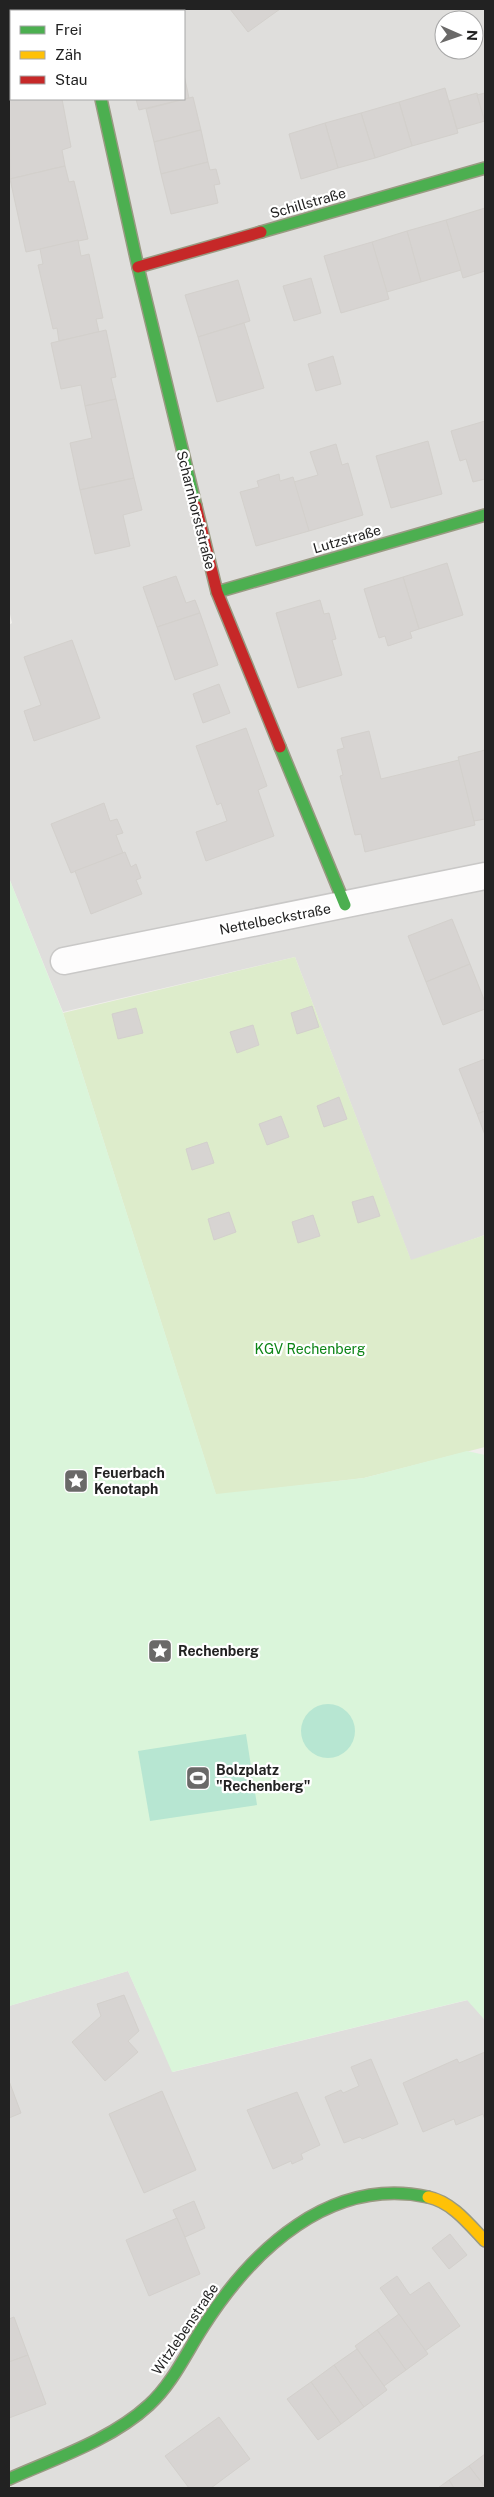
<svg xmlns="http://www.w3.org/2000/svg" width="494" height="2497" font-family="'Public Sans',sans-serif">
<rect width="100%" height="100%" fill="#f0eeeb"/>
<g fill="#dfdedc" fill-rule="evenodd">
<path d="M9,9H485V1235L411,1261L295,957L63,1012L9,878V625L12,623L9,610ZM11,11H184V99H11ZM444,20H474V50H444Z"/>
<path d="M128,1971L173,2072L468,2000L485,2020V2488H9V2006Z"/>
</g>
<path fill="#ddeccb" d="M295,957L411,1260L485,1235V1447L364,1478L216,1495L63,1013Z"/>
<path fill="#daf5da" d="M9,878L63,1013L216,1494L364,1478L467,1451L485,1455V2020L467,2000L172,2072L128,1971L9,2006Z"/>
<g fill="#b7e6d2">
<circle cx="328" cy="1731" r="27"/>
<path d="M246,1734L257,1805L150,1821L138,1751Z"/>
</g>
<g fill="#d7d4d2" stroke="#d3d0cc">
<path d="M230,9H280L248,32Z"/>
<path d="M9,56H11V98L9,99Z"/>
<path d="M184,75L189,98L139,110L136,99H184Z"/>
<path d="M445,88L458,133L412,146L399,102Z"/>
<path d="M477,93L485,121L457,129L449,101Z"/>
<path d="M485,93V122L477,95Z"/>
<path d="M193,97L201,130L154,142L146,109Z"/>
<path d="M9,99H62L71,147L62,150L65,166L10,179Z"/>
<path d="M399,102L412,146L375,158L361,113Z"/>
<path d="M361,113L375,158L338,168L325,123Z"/>
<path d="M325,123L338,168L301,179L289,134Z"/>
<path d="M201,130L208,162L161,174L154,142Z"/>
<path d="M208,162L210,170L216,169L220,184L214,185L218,203L171,214L161,174Z"/>
<path d="M65,166L69,182L74,181L88,239L26,252L10,179Z"/>
<path d="M485,208V271L463,278L446,220Z"/>
<path d="M446,220L461,270L421,282L407,231Z"/>
<path d="M407,231L421,282L387,292L372,242Z"/>
<path d="M78,240L81,256L89,254L103,318L96,319L99,332L59,341L57,328L53,329L38,265L43,264L40,249Z"/>
<path d="M372,242L389,299L341,313L324,256Z"/>
<path d="M311,278L321,313L294,321L283,286Z"/>
<path d="M238,280L250,321L198,337L185,295Z"/>
<path d="M244,323L264,388L217,402L198,337Z"/>
<path d="M106,330L116,377L111,378L116,399L85,406L81,385L61,389L51,343Z"/>
<path d="M333,356L341,384L316,391L308,364Z"/>
<path d="M116,399L134,478L80,490L70,443L92,438L85,406Z"/>
<path d="M485,421V479L473,482L466,459L460,461L451,431Z"/>
<path d="M428,441L442,494L391,508L376,456Z"/>
<path d="M336,444L342,465L348,463L363,515L309,531L294,482L318,475L310,452Z"/>
<path d="M279,474L280,481L293,477L309,531L256,546L240,492L259,487L257,481Z"/>
<path d="M134,478L142,510L123,515L130,546L95,554L80,490Z"/>
<path d="M447,563L463,615L419,629L403,577Z"/>
<path d="M176,576L186,603L195,600L200,613L157,627L143,587Z"/>
<path d="M403,577L419,629L410,632L412,638L388,646L385,636L379,638L364,589Z"/>
<path d="M320,600L324,614L329,613L336,639L332,640L342,675L298,688L276,613Z"/>
<path d="M200,613L218,665L175,680L157,627Z"/>
<path d="M72,640L100,718L34,741L24,711L41,705L24,657Z"/>
<path d="M219,684L230,713L203,723L193,694Z"/>
<path d="M246,728L267,786L258,790L274,836L206,861L196,832L227,821L221,803L217,805L196,746Z"/>
<path d="M369,731L381,779L459,760L475,825L365,852L361,834L355,835L340,776L343,775L337,750L344,748L341,738Z"/>
<path d="M485,750V819L474,821L458,757Z"/>
<path d="M104,803L110,821L117,819L123,833L116,835L123,853L71,873L51,824Z"/>
<path d="M125,852L131,867L136,864L141,878L136,880L142,894L91,914L75,871Z"/>
<path d="M452,919L470,964L426,982L408,936Z"/>
<path d="M470,964L485,1002V1009L443,1025L426,982Z"/>
<path d="M312,1006L319,1027L297,1034L291,1013Z"/>
<path d="M136,1008L143,1033L118,1039L112,1014Z"/>
<path d="M253,1025L259,1045L237,1053L230,1032Z"/>
<path d="M485,1059V1111L477,1114L459,1069Z"/>
<path d="M339,1097L347,1119L324,1127L317,1106Z"/>
<path d="M485,1111V1135L477,1114Z"/>
<path d="M281,1116L289,1137L267,1145L259,1124Z"/>
<path d="M207,1142L214,1163L192,1170L186,1149Z"/>
<path d="M373,1196L380,1216L358,1223L352,1202Z"/>
<path d="M229,1212L236,1232L214,1240L208,1219Z"/>
<path d="M313,1215L320,1236L298,1243L292,1222Z"/>
<path d="M124,1995L139,2031L128,2041L138,2052L105,2081L72,2042L101,2016L97,2004Z"/>
<path d="M485,2052V2120L483,2114L456,2125L454,2119L423,2132L403,2083L457,2059L459,2063Z"/>
<path d="M371,2059L398,2124L362,2139L360,2137L344,2143L325,2097L341,2090L343,2093L359,2086L351,2067Z"/>
<path d="M9,2081L21,2113L9,2118Z"/>
<path d="M162,2091L196,2170L144,2193L109,2114Z"/>
<path d="M297,2092L320,2145L301,2154L303,2159L292,2164L291,2161L273,2169L247,2110Z"/>
<path d="M194,2201L205,2228L185,2237L173,2210Z"/>
<path d="M177,2218L200,2274L149,2296L126,2240Z"/>
<path d="M450,2234L467,2255L449,2269L432,2248Z"/>
<path d="M397,2276L410,2295L429,2282L460,2326L425,2351L380,2288Z"/>
<path d="M399,2314L428,2354L406,2370L377,2330Z"/>
<path d="M14,2317L28,2355L9,2362V2319Z"/>
<path d="M377,2330L406,2370L384,2386L355,2346Z"/>
<path d="M357,2349L387,2390L364,2407L334,2365Z"/>
<path d="M28,2355L46,2404L9,2418V2362Z"/>
<path d="M334,2365L364,2407L341,2424L311,2382Z"/>
<path d="M311,2382L341,2424L318,2440L287,2399Z"/>
<path d="M219,2417L250,2459L211,2488H189L165,2456Z"/>
<path d="M485,2454V2487L469,2466Z"/>
<path d="M469,2466L485,2487V2488H454L449,2480Z"/>
<path d="M449,2480L454,2488H438Z"/>
</g>
<g fill="none" stroke-linecap="round" stroke-linejoin="round">
<defs>
<g id="street">
<path d="M81,10L84,9"/>
<path d="M64,961L485,876"/>
</g>
<g id="fast">
<path d="M101,99L138,267L196,506"/>
<path d="M261,232L485,168"/>
<path d="M217,592L485,515"/>
<path d="M280,747L345,905"/>
<path d="M9,2479C56,2458 111,2440 149,2405C173,2383 186,2353 203,2327C252,2250 330,2176 428,2197"/>
</g>
<path id="slow" d="M428,2197C452,2202 469,2224 485,2241"/>
<g id="jam">
<path d="M138,267L261,232"/>
<path d="M196,506L217,592L280,747"/>
</g>
</defs>
<use href="#street" stroke="#c9c8c7" stroke-width="29"/>
<use href="#fast" stroke="#999a82" stroke-width="14"/>
<use href="#slow" stroke="#999a82" stroke-width="14"/>
<use href="#jam" stroke="#999a82" stroke-width="14"/>
<use href="#street" stroke="#fdfcfc" stroke-width="26"/>
<use href="#fast" stroke="#4caf50" stroke-width="11"/>
<use href="#slow" stroke="#ffc107" stroke-width="11"/>
<use href="#jam" stroke="#c62828" stroke-width="11"/>
</g>
<defs>
<symbol id="sight-square" viewBox="-11 -11 22 22"><rect x="-9" y="-9" width="18" height="18" rx="4" fill="#6a6968" stroke="#fff"/><path d="M0-6L1.8-2.2L6-1.7L2.9 1.2L3.7 5.4L0 3.3L-3.7 5.4L-2.9 1.2L-6-1.7L-1.8-2.2Z" fill="#fff"/></symbol>
<symbol id="stadium-square" viewBox="-11 -11 22 22"><rect x="-9" y="-9" width="18" height="18" rx="4" fill="#6a6968" stroke="#fff"/><path d="M0-5a6.5 5 0 1 0 0 10a6.5 5 0 1 0 0-10ZM-3.5-1.8h7v3.6h-7Z" fill="#fff"/></symbol>
</defs>
<g fill-rule="evenodd">
<use href="#sight-square" x="62" y="1467" width="28" height="28"/>
<use href="#sight-square" x="146" y="1637" width="28" height="28"/>
<use href="#stadium-square" x="184" y="1764" width="28" height="28"/>
</g>
<g text-anchor="middle" dominant-baseline="central" stroke-width="4.5" stroke-linejoin="round" paint-order="stroke">
<g font-size="14" fill="#222" stroke="#fff">
<text transform="translate(308 203) rotate(-16)">Schillstraße</text>
<text transform="translate(196 510) rotate(76)">Scharnhorststraße</text>
<text transform="translate(347 539) rotate(-16)">Lutzstraße</text>
<text transform="translate(275 919) rotate(-11)">Nettelbeckstraße</text>
<text transform="translate(185 2329) rotate(-56)">Witzlebenstraße</text>
</g>
<g font-size="14" fill="#0c8416" stroke="#fff">
<text x="310" y="1349">KGV Rechenberg</text>
</g>
<g font-size="14" font-weight="bold" fill="#222" stroke="#fff" text-anchor="start">
<text x="94" y="1473">Feuerbach<tspan x="94" dy="16">Kenotaph</tspan></text>
<text x="178" y="1651">Rechenberg</text>
<text x="216" y="1770">Bolzplatz<tspan x="216" dy="16">"Rechenberg"</tspan></text>
</g>
</g>
<rect width="494" height="2497" fill="none" stroke="#222222" stroke-width="20"/>
<rect x="10" y="10" width="175" height="90" fill="#ffffff" stroke="#a7a7a7"/>
<rect x="20" y="26" width="25" height="8" fill="#4caf50" stroke="#a7a7a7"/>
<text x="55" y="35" font-size="15" fill="#222222">Frei</text>
<rect x="20" y="51" width="25" height="8" fill="#ffc107" stroke="#a7a7a7"/>
<text x="55" y="60" font-size="15" fill="#222222">Zäh</text>
<rect x="20" y="76" width="25" height="8" fill="#c62828" stroke="#a7a7a7"/>
<text x="55" y="85" font-size="15" fill="#222222">Stau</text>
<g transform="translate(459 35) rotate(92)"><circle r="24" fill="#ffffff" stroke="#a7a7a7"/>
<path d="M0-4L9 19L0 12L-9 19Z" fill="#6a6968"/>
<text y="-8" font-size="14" font-weight="bold" text-anchor="middle" fill="#222222">N</text>
</g>
</svg>
